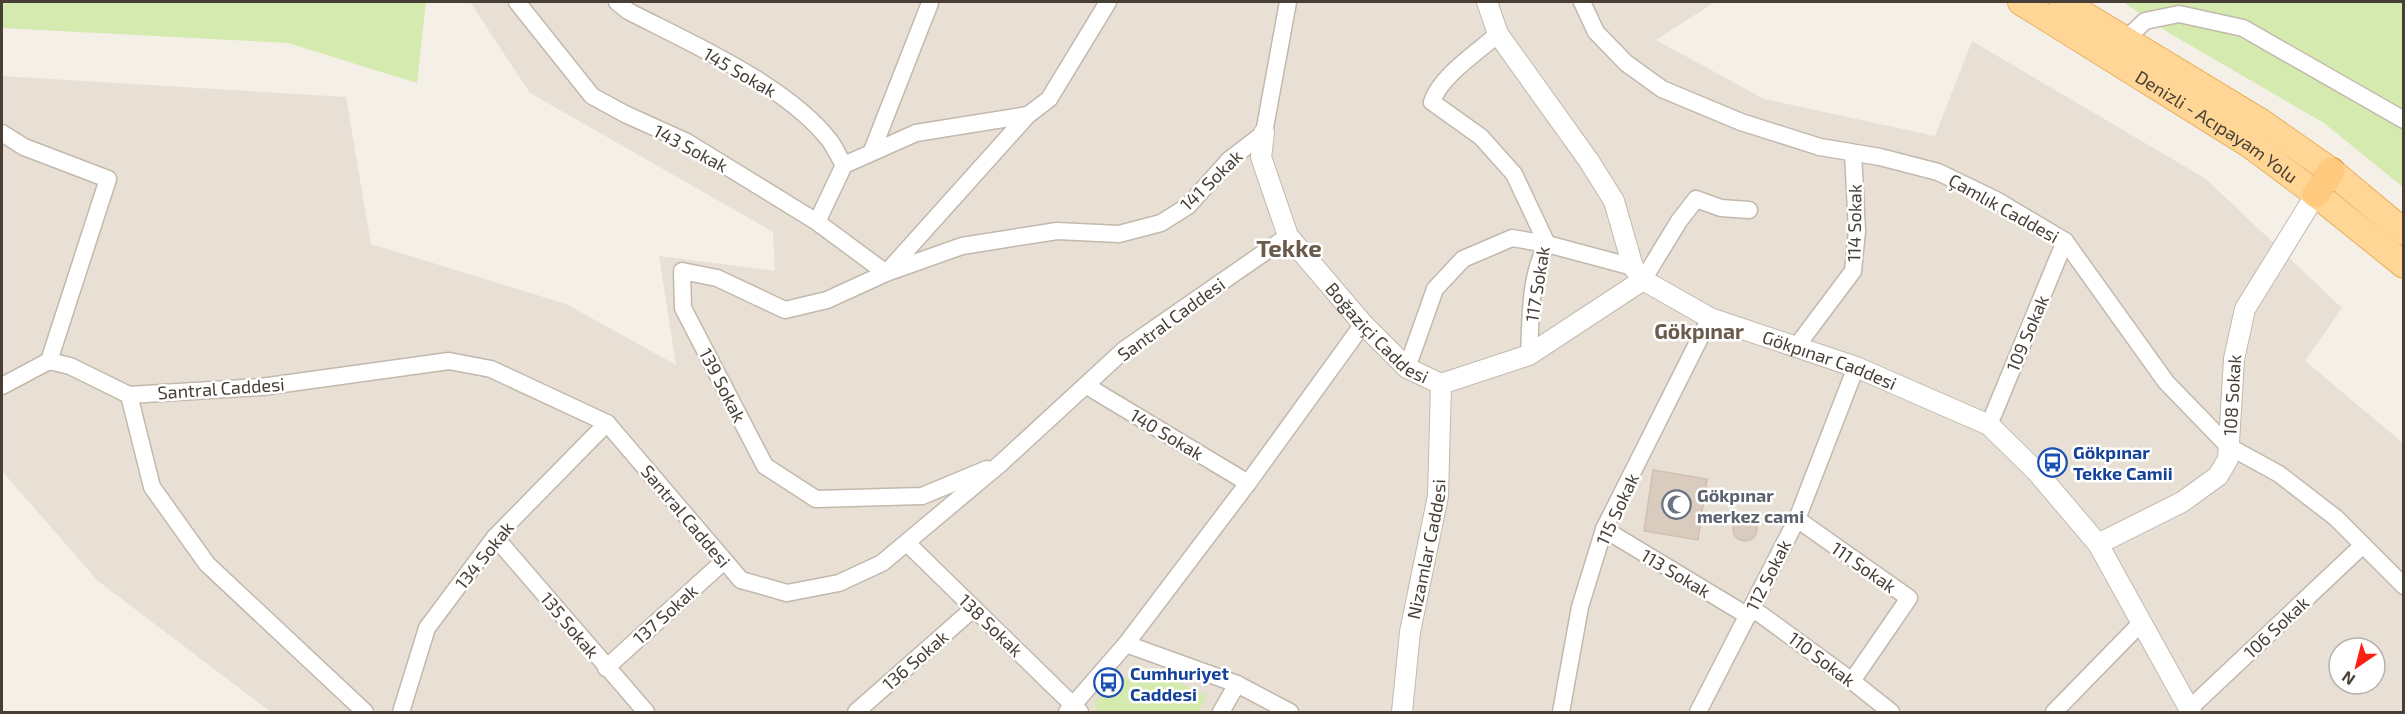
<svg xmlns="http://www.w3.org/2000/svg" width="2405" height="714" font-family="'Exo 2',sans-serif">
<rect width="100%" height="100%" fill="#f4efe7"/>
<path fill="#e8e0d5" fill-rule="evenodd" d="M470,2H1715L1656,40L1764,99L1935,136L1972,41L2206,179L2342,308L2305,361L2403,443V712H271L98,581L2,471V76L346,97L371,244L566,304L676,365L659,256L775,271L773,232L530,93ZM2339,648H2375V684H2339Z"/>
<g fill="#d5eaae">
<path d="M2,2H426L417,83L288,43L2,28Z"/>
<path d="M2123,2H2403V187L2324,123L2169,33Z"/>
<path d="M1142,669L1162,675L1207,696L1199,712H1097L1095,700L1120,681Z"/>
</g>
<g fill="#d9ccbf" stroke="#d1c0af" stroke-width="1.5">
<path d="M1653,470L1707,479L1698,540L1644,531Z"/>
<circle cx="1745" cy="529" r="12"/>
</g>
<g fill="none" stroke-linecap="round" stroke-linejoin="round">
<defs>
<g id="minor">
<path d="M517,2L592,96L625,114L687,142L817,222L886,273"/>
<path d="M617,2L628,11C690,43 787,85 830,141C835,148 839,157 844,165"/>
<path d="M1582,2L1596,32L1626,63L1662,89L1741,122L1820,147L1880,157L1938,172L1996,200L2065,241L2166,382L2228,446L2279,474L2336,518L2404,586"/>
<path d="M1498,34C1478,52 1440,76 1432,102L1481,137L1514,174L1547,244"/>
<path d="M2125,40L2145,21L2179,14L2243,28L2404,120"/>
<path d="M2,133L24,147L108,179L49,361"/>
<path d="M872,151L930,3"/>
<path d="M817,222L844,165L916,133L1028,115"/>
<path d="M888,271L1028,115L1049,99L1108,2"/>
<path d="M1643,280L1679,221L1696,199L1721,208L1749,210"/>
<path d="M1796,347L1853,271L1857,231L1853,153"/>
<path d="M1529,355C1531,317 1529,278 1547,244"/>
<path d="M1407,368L1435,289L1463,259L1512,238L1547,244L1633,267"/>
<path d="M2,386L49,361L70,366L129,395L261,387L449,361L491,369L607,423L741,580L787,593L839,583L882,563L1000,464L1125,349L1288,236"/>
<path d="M1087,386L1248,483"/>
<path d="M129,395L152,487L207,564L365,712"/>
<path d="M1989,425L2065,241"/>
<path d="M987,469L922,496L816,499L765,466L683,308L682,271L717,278L785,310L827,300L886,273L962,246L1057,231L1119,234L1161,223L1188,206L1229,160L1264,133L1288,2"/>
<path d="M1797,519L1909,598L1852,681"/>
<path d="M1604,529L1748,616"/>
<path d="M495,537L646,712"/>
<path d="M907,543L1080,712"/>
<path d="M1752,608L1852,681L1891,712"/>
<path d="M1126,644L1237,684L1290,712"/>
<path d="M606,668L724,561"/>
<path d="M2189,709L2363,545"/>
<path d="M401,712L427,628L495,537L607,423"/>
<path d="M856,712L974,608"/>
<path d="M1067,712L1126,644L1248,483L1363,324"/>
<path d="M1221,712L1237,684"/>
<path d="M1561,712L1580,607L1604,529L1710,318"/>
<path d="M1698,712L1797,519L1856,367"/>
<path d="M2054,712L2141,623"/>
</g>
<g id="tertiary">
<path id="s1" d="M1487,2L1498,34L1589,161L1614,201L1633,267L1643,280L1710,318L1856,367L1989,425L2036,471L2098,544L2191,712"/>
<path id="s2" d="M1264,133L1261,157L1288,236L1363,324L1407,368L1441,384L1529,355L1643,280"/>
<path id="s3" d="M2098,544L2182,502L2218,476L2228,459L2234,359L2245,309L2316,194"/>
<path id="s4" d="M1402,712L1410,632L1438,496L1441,384"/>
</g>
<g id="primary">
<path id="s5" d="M2021,2L2249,144L2316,194L2404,265"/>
<path d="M2063,2L2261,122L2331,171L2404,232"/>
</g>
<path id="trunk" d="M2316,194L2331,171"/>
</defs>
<use href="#minor" stroke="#c3b8ac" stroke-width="19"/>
<use href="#tertiary" stroke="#c3b8ac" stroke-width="22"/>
<use href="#primary" stroke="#e9b160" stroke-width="28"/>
<use href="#trunk" stroke="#e48f31" stroke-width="29"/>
<use href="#minor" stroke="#fff" stroke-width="16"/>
<use href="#tertiary" stroke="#fff" stroke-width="20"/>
<use href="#primary" stroke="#ffd695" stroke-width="26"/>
<use href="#trunk" stroke="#ffc97e" stroke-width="27"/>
</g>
<defs>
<symbol id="bus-ring" viewBox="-11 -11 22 22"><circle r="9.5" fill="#fff" stroke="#1a4fb4" stroke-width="1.5"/><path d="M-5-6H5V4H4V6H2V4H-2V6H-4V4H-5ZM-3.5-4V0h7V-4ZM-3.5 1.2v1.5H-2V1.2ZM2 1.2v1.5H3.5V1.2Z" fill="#1a4fb4"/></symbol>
<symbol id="mosque-ring" viewBox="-11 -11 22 22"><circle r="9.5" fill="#fff" stroke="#6b7280" stroke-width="1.5"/><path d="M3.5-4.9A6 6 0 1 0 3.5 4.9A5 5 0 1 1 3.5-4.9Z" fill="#6b7280"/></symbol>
</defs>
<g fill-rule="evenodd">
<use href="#bus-ring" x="2036" y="446" width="33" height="33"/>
<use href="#mosque-ring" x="1660" y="488" width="33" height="33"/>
<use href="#bus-ring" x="1092" y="666" width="33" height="33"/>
</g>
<g text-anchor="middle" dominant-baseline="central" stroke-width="5" stroke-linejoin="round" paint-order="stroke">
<g font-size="18" fill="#473f35" stroke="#fff">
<text transform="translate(740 72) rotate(30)">145 Sokak</text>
<text stroke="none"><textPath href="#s5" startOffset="232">Denizli - Acıpayam Yolu</textPath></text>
<text transform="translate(691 148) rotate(28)">143 Sokak</text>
<text transform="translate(1211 180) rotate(-44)">141 Sokak</text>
<text transform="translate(2004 208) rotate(29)">Çamlık Caddesi</text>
<text transform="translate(1854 223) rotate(-89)">114 Sokak</text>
<text transform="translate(1537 284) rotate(-81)">117 Sokak</text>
<text transform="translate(1171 319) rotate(-36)">Santral Caddesi</text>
<text stroke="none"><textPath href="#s2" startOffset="240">Boğaziçi Caddesi</textPath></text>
<text transform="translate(2027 333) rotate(-67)">109 Sokak</text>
<text stroke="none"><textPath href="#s1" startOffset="526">Gökpınar Caddesi</textPath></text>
<text transform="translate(723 385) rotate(63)">139 Sokak</text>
<text transform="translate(221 388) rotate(-4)">Santral Caddesi</text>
<text stroke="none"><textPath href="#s3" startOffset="222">108 Sokak</textPath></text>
<text transform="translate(1167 434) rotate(31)">140 Sokak</text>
<text transform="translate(1617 509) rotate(-65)">115 Sokak</text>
<text transform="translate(686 516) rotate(50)">Santral Caddesi</text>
<text stroke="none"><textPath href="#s4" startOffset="165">Nizamlar Caddesi</textPath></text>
<text transform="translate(484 555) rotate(-51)">134 Sokak</text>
<text transform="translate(1864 567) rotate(35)">111 Sokak</text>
<text transform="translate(1676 573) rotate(31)">113 Sokak</text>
<text transform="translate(1768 575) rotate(-63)">112 Sokak</text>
<text transform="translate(665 614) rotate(-42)">137 Sokak</text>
<text transform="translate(570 625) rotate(50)">135 Sokak</text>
<text transform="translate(991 625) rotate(44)">138 Sokak</text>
<text transform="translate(2276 627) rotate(-43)">106 Sokak</text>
<text transform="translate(1822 659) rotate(37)">110 Sokak</text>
<text transform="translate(915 660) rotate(-41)">136 Sokak</text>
</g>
<g font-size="18" font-weight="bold" fill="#164399" stroke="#fff" text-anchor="start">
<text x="2073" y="452">Gökpınar<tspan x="2073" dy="21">Tekke Camii</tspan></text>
<text x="1130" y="673">Cumhuriyet<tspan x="1130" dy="21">Caddesi</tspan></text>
</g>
<g font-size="18" font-weight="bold" fill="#5b616d" stroke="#fff" text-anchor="start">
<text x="1697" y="495">Gökpınar<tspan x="1697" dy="21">merkez cami</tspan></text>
</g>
<g font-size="21" font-weight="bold" fill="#6b5b4c" stroke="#fff">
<text x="1699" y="330">Gökpınar</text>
</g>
<g font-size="24" font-weight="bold" fill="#6b5b4c" stroke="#fff">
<text x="1289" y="247">Tekke</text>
</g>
</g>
<rect width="2405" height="714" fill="none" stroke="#473f35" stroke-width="6"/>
<g transform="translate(2357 666) rotate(215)"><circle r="28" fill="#ffffff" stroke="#b5b2ae" stroke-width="1.5"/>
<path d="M0-4.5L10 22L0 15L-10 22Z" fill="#ff1e13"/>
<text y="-9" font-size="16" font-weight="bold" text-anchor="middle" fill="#473f35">N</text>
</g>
</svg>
